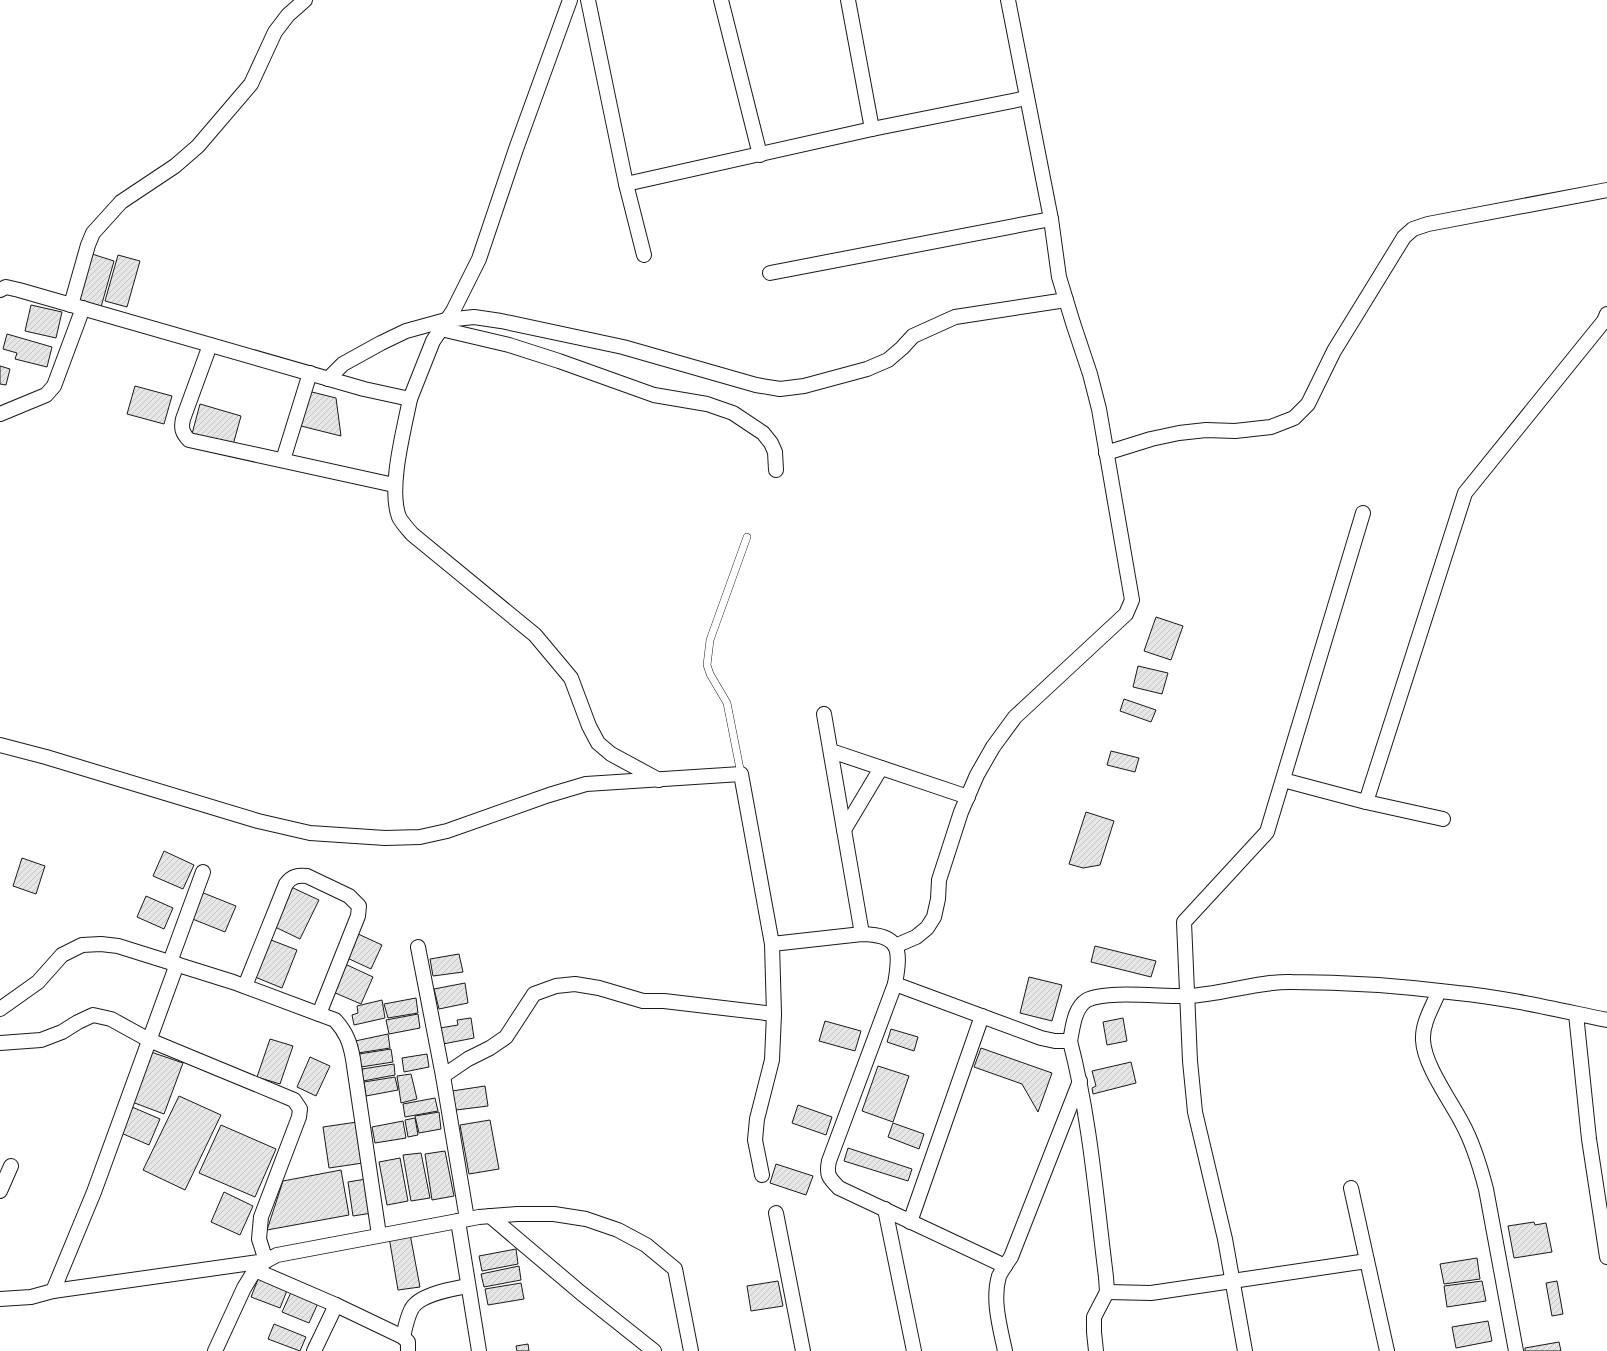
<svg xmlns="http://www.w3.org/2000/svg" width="1607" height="1351" font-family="Barlow,sans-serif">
<defs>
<pattern id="building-hatch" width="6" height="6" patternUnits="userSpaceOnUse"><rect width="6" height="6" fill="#e6e6e6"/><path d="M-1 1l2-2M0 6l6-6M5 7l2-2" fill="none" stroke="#c5c5c5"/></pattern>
</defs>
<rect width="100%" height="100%" fill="#fff"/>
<g fill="url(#building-hatch)" stroke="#1a1a1a">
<path d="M92,254L114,261L101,307L79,301Z"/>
<path d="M118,255L140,261L127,307L105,301Z"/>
<path d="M31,305L62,312L56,338L25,331Z"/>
<path d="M7,334L52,347L47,367L15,359L17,353L3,349Z"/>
<path d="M0,366L10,369L6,385L0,384Z"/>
<path d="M135,386L172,396L164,424L127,414Z"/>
<path d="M308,391L336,398L341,436L297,425Z"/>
<path d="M200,404L241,416L233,445L192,434Z"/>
<path d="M1156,617L1183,626L1171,660L1144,651Z"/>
<path d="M1138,666L1168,673L1162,694L1133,687Z"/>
<path d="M1124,699L1156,710L1151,722L1120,711Z"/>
<path d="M1111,751L1139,758L1135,772L1107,765Z"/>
<path d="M1086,812L1114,821L1100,865L1083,868L1069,864Z"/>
<path d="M164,851L194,865L183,889L153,876Z"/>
<path d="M22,858L45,866L36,894L13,886Z"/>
<path d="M291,887L319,900L300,939L275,927Z"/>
<path d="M201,892L236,906L225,932L190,918Z"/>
<path d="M146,896L173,908L164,929L137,917Z"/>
<path d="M356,933L382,945L371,969L345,957Z"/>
<path d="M271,940L297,950L282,988L255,977Z"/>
<path d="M1095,946L1156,961L1151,977L1091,962Z"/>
<path d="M459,954L463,972L433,976L430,959Z"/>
<path d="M345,964L373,977L361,1004L333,992Z"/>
<path d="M1029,977L1062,985L1052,1021L1020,1013Z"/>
<path d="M465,983L468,1003L439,1009L434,989Z"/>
<path d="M416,998L418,1013L388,1018L384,1004Z"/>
<path d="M382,1000L385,1018L354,1025L352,1015L358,1013L357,1006Z"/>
<path d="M418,1014L420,1028L389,1034L386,1020Z"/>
<path d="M471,1018L474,1038L443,1044L440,1028L458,1025L457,1020Z"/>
<path d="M1123,1018L1127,1041L1107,1045L1103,1022Z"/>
<path d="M825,1021L861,1031L855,1051L819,1041Z"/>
<path d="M891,1029L918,1037L914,1051L887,1042Z"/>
<path d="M388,1034L390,1048L358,1053L355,1041Z"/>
<path d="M270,1039L293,1046L280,1084L257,1077Z"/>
<path d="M981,1048L1052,1073L1038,1112L1022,1084L974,1067Z"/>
<path d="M391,1049L393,1062L361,1067L359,1054Z"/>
<path d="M151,1052L183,1063L164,1114L132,1102Z"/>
<path d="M427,1054L429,1067L404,1072L402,1058Z"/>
<path d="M310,1057L330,1066L316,1096L297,1087Z"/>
<path d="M1131,1062L1136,1083L1093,1094L1092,1088L1096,1086L1092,1071Z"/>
<path d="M394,1064L395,1075L363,1081L362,1069Z"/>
<path d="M878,1066L909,1076L893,1122L862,1111Z"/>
<path d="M411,1074L417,1099L401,1103L397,1076Z"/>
<path d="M395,1077L398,1090L366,1096L364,1082Z"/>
<path d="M485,1086L488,1106L456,1110L452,1091Z"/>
<path d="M179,1096L221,1115L185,1190L143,1170Z"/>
<path d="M435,1098L438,1111L405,1117L403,1104Z"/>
<path d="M798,1105L832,1117L826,1135L792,1123Z"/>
<path d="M132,1107L160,1119L149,1145L121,1133Z"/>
<path d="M439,1112L441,1129L419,1133L415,1116Z"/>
<path d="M415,1118L418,1135L408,1137L405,1120Z"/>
<path d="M490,1120L499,1169L469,1174L460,1125Z"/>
<path d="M403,1121L406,1138L375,1143L372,1127Z"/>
<path d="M357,1122L363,1163L329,1168L323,1127Z"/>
<path d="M893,1123L924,1134L919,1149L888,1137Z"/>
<path d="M221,1125L276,1149L255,1197L199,1173Z"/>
<path d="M848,1148L912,1169L908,1181L844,1161Z"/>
<path d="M445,1151L454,1196L432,1200L425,1154Z"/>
<path d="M421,1153L430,1198L411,1201L403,1155Z"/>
<path d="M400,1158L408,1201L387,1205L379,1162Z"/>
<path d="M776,1164L813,1176L806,1195L770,1183Z"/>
<path d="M341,1170L349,1215L267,1230L283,1181Z"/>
<path d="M366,1179L372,1213L353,1216L348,1182Z"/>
<path d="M224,1192L253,1206L240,1235L211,1222Z"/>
<path d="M1534,1222L1535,1225L1546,1223L1552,1252L1514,1258L1508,1226Z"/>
<path d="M410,1234L420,1287L398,1290L389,1237Z"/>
<path d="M516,1249L518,1264L482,1271L479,1256Z"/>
<path d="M1477,1258L1480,1279L1444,1284L1440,1264Z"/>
<path d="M519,1266L521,1280L484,1287L481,1274Z"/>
<path d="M259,1277L288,1288L280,1308L251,1297Z"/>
<path d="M778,1281L783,1306L751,1311L747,1286Z"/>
<path d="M1482,1281L1486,1301L1447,1307L1444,1286Z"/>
<path d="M1557,1281L1563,1314L1552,1316L1546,1283Z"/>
<path d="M521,1283L524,1299L488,1305L485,1289Z"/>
<path d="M292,1290L319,1301L309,1323L282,1312Z"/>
<path d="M1488,1321L1492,1341L1456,1348L1452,1327Z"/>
<path d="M274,1324L306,1337L300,1351L268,1339Z"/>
<path d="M1559,1342L1561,1351H1525V1348Z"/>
<path d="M528,1344L529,1351H517L516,1346Z"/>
</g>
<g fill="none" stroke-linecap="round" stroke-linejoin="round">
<defs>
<path id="service" d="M741,774L727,703L710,674L707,665L710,640L747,537"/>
<g id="minor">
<path d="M588,0L626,184L644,255"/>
<path d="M721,0L760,155"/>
<path d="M848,0L872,129"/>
<path d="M626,184L872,129L1027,98"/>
<path d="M770,273L1051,219"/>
<path d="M0,290L6,287L19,290L364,389L410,399C404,430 388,488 399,517C402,523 408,529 412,534L535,635L571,678L589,726L598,743L611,754L659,780"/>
<path d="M71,305L88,245L93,233L121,202L175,166L198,146L251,84L275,32L288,15L305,0"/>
<path d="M441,329L509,345L559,361L654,395L707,404L733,413L763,433L771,443L775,452L776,470"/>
<path d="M210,345L183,419C181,428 182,433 189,440L394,485"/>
<path d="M328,379L343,364L381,343L406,331L446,320L474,317L501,321L623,347L756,385L780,389L804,386L867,369L888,360L902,348L913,336L955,317L1066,300"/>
<path d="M410,399L433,341L453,311L479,259L516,149L570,0"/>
<path d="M0,414L46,395L54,386L83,308"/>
<path d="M1106,453L1151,439L1179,433L1206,430L1235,431L1271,427L1294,418L1308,404L1334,351L1404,237L1413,229L1428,224L1607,190"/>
<path d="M283,460L310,373"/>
<path d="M824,714L862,934"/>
<path d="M0,745L46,757L258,821L310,833L385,838L420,837L447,831L549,795L586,784L741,774L772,944L862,934C901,935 901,950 895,984L829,1161C826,1175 829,1178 839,1188L1005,1266"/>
<path d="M831,751L968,797"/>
<path d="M1283,780L1366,802L1443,819"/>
<path d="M1366,802L1465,493L1604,321L1607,314"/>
<path d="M844,830L881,768"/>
<path d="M895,946L916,937L927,928L934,917L938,899L939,880L961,812L977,775L993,747L1015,717L1126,614L1132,600L1099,409L1090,374L1073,323L1059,277L1051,219L1008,0"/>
<path d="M418,947L443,1076L467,1219"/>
<path d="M170,962L203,872"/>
<path d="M895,984L1041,1038L1055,1041H1070C1073,1027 1074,1008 1087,1000C1106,990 1163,997 1187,996C1220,995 1258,981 1292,982C1347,982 1403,986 1458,993C1508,998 1558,1010 1607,1020"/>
<path d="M245,986L286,884C292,876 298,875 307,876L349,896L359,906L358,916L319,1014"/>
<path d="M1439,991C1433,1006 1422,1023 1423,1040C1424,1065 1450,1100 1462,1123C1473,1143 1480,1166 1486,1189L1516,1351"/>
<path d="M0,1009L38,982L62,955L82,945L101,944L118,946L233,982L335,1020C346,1032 350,1042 353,1059L379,1235"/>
<path d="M1576,1014L1589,1139L1607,1257"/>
<path d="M1070,1041C1090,1118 1096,1197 1106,1277L1107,1292L1094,1317V1332L1096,1351"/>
<path d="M0,1043L41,1040L62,1032L78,1022L93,1015L111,1019L149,1040L294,1100L300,1109L299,1117L261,1217L259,1239L266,1261L53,1291"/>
<path d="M443,1076L468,1059L490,1048L506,1037L534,994L556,986L575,984L599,988L643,1001H664L774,1014"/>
<path d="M762,1175L755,1140L757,1119L772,1060L774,1014L772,944"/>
<path d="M1351,1188L1387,1351"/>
<path d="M0,1191L11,1166"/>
<path d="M885,1209L914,1351"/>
<path d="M776,1213L803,1351"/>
<path d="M490,1216L581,1293L654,1351"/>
<path d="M458,1221L479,1351"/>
<path d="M910,1222L982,1016"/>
<path d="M255,1270L336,1305L403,1337L408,1342V1351"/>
<path d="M1107,1292L1151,1293L1367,1261"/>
<path d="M0,1299L31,1297L53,1291L94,1192L177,964"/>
<path d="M403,1337C405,1328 407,1318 411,1310C418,1294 453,1289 468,1286"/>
<path d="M215,1351L244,1288L255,1270L260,1264L277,1255L479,1217L517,1214H554L586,1219L618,1230L646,1245L675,1269L691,1351"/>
<path d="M314,1351L336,1305"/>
<path d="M1005,1351C1000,1327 992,1300 999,1276C1002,1270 1007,1263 1011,1257L1080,1081"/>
<path d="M1245,1351L1225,1239L1195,1112L1190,1061L1184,922L1267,832L1363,513"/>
</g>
</defs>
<use href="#service" stroke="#1a1a1a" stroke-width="8"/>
<use href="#minor" stroke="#1a1a1a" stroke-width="16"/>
<use href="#service" stroke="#fff" stroke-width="7"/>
<use href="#minor" stroke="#fff" stroke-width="14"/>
</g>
</svg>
